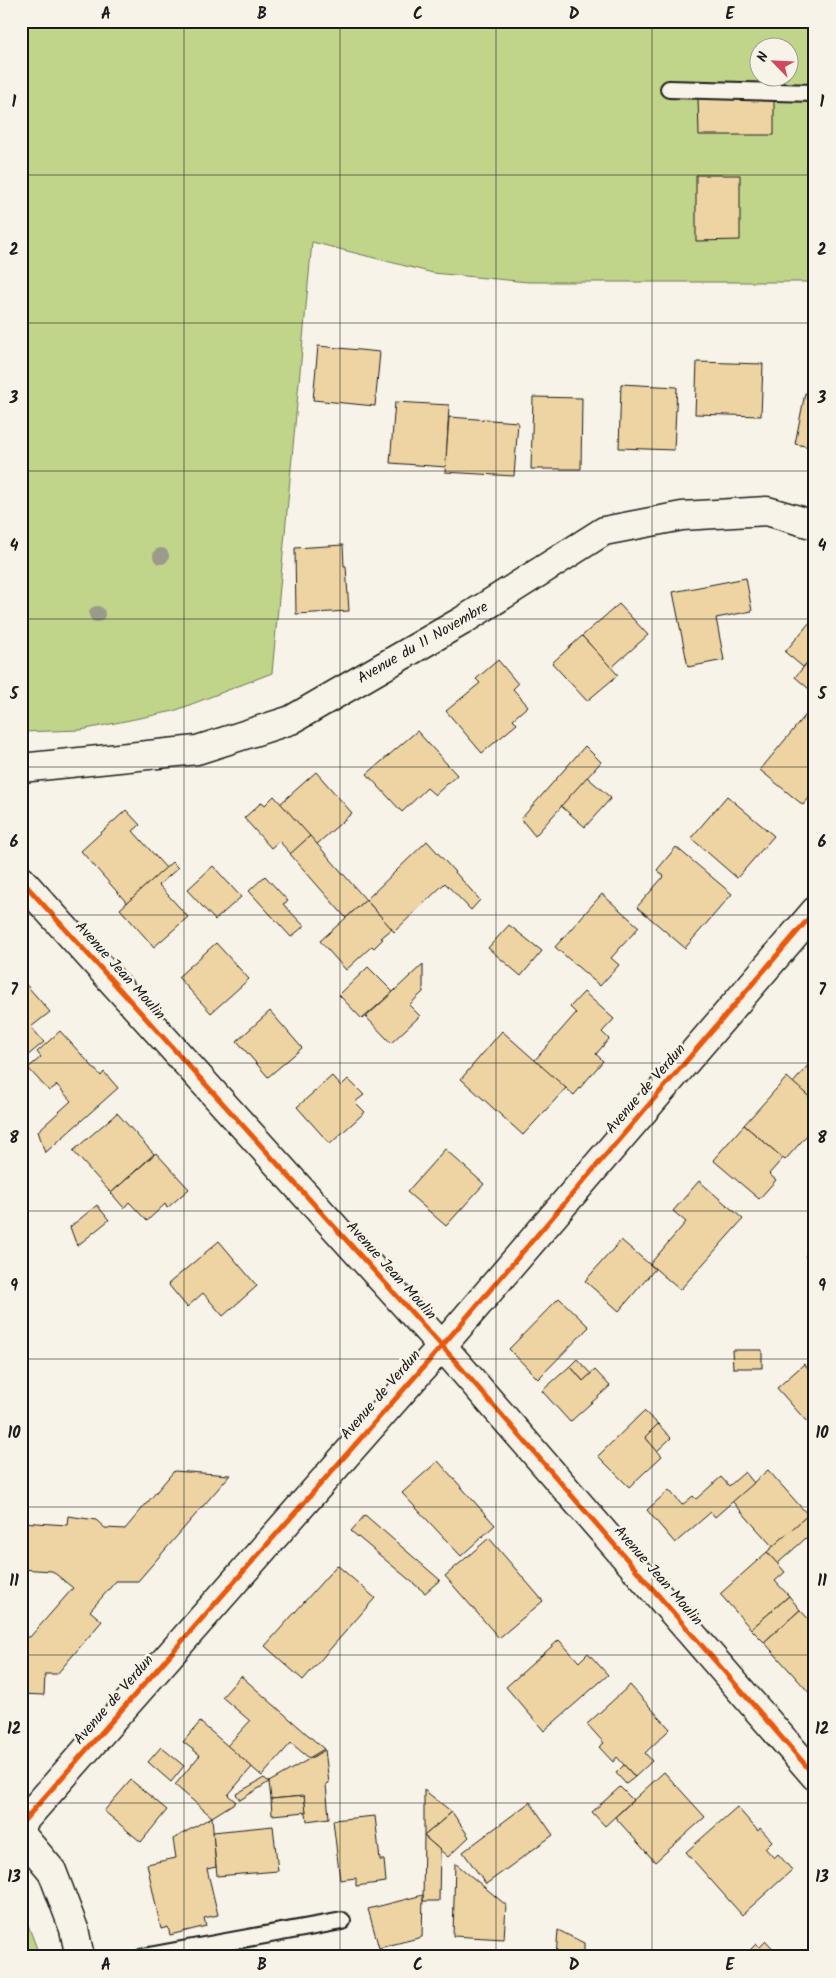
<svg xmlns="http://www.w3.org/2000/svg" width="836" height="1978" font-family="Kalam,sans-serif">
<rect width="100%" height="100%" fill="#f7f3e8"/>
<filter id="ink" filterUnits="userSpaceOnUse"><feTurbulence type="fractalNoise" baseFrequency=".02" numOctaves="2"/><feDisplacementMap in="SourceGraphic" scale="10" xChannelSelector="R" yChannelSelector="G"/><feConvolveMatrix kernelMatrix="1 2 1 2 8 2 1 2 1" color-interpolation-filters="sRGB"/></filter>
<g filter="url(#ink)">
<g fill="#c0d48a" stroke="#6e7853" fill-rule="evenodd">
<path d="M21,21H815V282H528L433,273L312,242L272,673L174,711L81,730L21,732ZM758,48H788V78H758Z"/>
<path d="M21,1906L40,1957H21Z"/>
</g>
<g fill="#eed4a3" stroke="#1c1c1c">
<path d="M698,96H774V135H699Z"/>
<path d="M696,175H740V240L696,241Z"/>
<path d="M318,346L380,352L375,406L313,400Z"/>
<path d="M697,362L763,364L761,416L695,414Z"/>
<path d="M621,384L677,387L674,450L619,448Z"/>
<path d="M805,393L815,395V448L795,444Z"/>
<path d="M533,397L582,398L581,469H531Z"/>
<path d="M395,402L449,405L446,467L390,463Z"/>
<path d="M449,417L518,422L514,476L445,472Z"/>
<path d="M343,545L344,566H346L349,611L296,614L295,548Z"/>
<path d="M746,578L752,611L716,618L724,660L688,667L673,592Z"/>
<path d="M619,604L648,635L611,668L582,636Z"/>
<path d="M815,616V654L803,667L785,652Z"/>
<path d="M582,636L618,675L587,701L552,663Z"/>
<path d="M815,654V694L795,677Z"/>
<path d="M498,660L518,684L513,689L528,706L513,719L517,724L482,753L446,711L480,683L476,679Z"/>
<path d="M809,711L815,716V791L803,805L760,770Z"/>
<path d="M417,731L457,775L435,795L427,788L402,812L367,774Z"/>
<path d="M585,746L601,762L535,836L521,819Z"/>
<path d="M316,772L352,813L316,845L280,804Z"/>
<path d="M587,777L611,798L585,827L561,806Z"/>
<path d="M274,796L310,836L291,854L279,841L271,848L244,818L262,802L265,805Z"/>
<path d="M727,796L774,836L737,878L691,838Z"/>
<path d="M126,810L140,825L133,831L166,868L127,903L81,851Z"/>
<path d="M310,836L366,900L346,918L290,854Z"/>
<path d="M427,841L480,900L471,910L445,883L394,932L366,900Z"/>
<path d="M676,847L732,894L685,948L637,907L664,876L657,870Z"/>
<path d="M172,862L178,868L159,885L188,917L154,947L120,909Z"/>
<path d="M213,866L241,897L215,920L187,890Z"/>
<path d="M265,876L288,901L283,904L304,926L291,937L249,891Z"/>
<path d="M602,894L639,927L611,958L619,965L600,986L555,947Z"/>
<path d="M366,900L392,929L381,938L383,939L374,948L372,946L346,970L320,941Z"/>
<path d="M509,925L542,951L521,976L488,948Z"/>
<path d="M216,943L249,979L211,1013L178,977Z"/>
<path d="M423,964V992L409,1005L420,1016L391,1043L366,1017Z"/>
<path d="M368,967L393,992L362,1019L339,995Z"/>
<path d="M22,980L50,1012L31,1027L44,1042L21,1061Z"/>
<path d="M584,992L614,1019L602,1032L609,1039L596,1054L603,1061L574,1095L534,1061L576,1013L570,1007Z"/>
<path d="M270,1011L302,1048L268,1077L237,1041Z"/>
<path d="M60,1031L101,1076L104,1072L118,1088L45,1153L38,1131L71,1101L57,1085L49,1091L28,1068L41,1057L37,1052Z"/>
<path d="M502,1031L566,1088L523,1135L461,1079Z"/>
<path d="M815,1057V1102L793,1083Z"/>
<path d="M332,1076L341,1086L348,1079L364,1095L355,1102L365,1112L330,1144L297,1107Z"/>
<path d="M787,1077L815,1102V1126L785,1160L744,1125Z"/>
<path d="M117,1113L154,1154L111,1193L73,1151Z"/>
<path d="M744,1125L783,1158L769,1174L776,1180L759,1199L713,1160Z"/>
<path d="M445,1149L484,1184L446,1226L407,1192Z"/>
<path d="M156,1153L189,1189L167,1208L165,1204L147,1221L129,1202L124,1208L111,1193Z"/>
<path d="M699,1181L743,1219L680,1290L650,1264L686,1222L673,1211Z"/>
<path d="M97,1205L109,1220L77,1246L70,1227Z"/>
<path d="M621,1240L655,1269L619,1311L585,1281Z"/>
<path d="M219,1241L257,1286L223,1316L203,1293L187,1307L168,1284Z"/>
<path d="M815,1245V1264L805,1256Z"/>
<path d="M559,1298L589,1327L538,1379L509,1349Z"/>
<path d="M732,1350H762V1368H733Z"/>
<path d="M577,1359L591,1374L583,1381L570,1366Z"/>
<path d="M804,1364L815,1376V1416L807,1422L777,1388Z"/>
<path d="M570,1366L583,1381L595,1370L610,1386L570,1422L542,1391Z"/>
<path d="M644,1411L658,1424L645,1437L662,1456L629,1487L598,1456Z"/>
<path d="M658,1424L671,1438L657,1451L645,1437Z"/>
<path d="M438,1461L495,1525L461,1556L402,1493Z"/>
<path d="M768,1470L808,1515L773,1547L732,1501Z"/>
<path d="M174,1471L230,1475L138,1581H116L90,1611L102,1621L57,1674H45L44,1695L21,1694V1637H30L73,1588L52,1571L21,1569V1522L67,1525L68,1516L96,1520L105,1528L125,1529Z"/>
<path d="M745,1472L754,1483L715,1517L711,1512L675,1543L647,1510L669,1490L682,1505L693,1496L696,1499L721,1477L729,1486Z"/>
<path d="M812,1511L815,1514V1530L777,1564L767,1552Z"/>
<path d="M365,1515L440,1580L425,1593L351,1531Z"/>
<path d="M489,1538L543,1601L499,1638L445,1576Z"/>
<path d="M767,1552L785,1572L775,1581L789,1596L751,1629L720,1594Z"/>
<path d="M337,1565L375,1598L303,1680L265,1646Z"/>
<path d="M789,1596L800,1610L764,1642L751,1629Z"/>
<path d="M800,1610L815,1626V1695L813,1697L764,1642Z"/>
<path d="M559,1640L579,1662L588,1653L608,1675L544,1731L506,1687Z"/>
<path d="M241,1676L324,1749L309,1758L291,1743L262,1776L227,1746L250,1721L222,1697Z"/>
<path d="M630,1685L670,1729L645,1753L652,1761L635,1777L617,1757L613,1762L599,1747L604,1743L587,1724Z"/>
<path d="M200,1722L252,1767L228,1795L236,1802L212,1817L175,1785L200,1755L183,1742Z"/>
<path d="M161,1747L184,1766L171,1782L148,1762Z"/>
<path d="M325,1750L329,1783L326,1784L329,1818L307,1821L304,1796L271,1799L269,1782Z"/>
<path d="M624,1765L635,1777L626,1784L616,1773Z"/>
<path d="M664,1772L705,1817L655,1862L615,1817Z"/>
<path d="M264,1778L269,1782L240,1800L236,1794Z"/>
<path d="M131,1780L167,1810L141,1842L104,1811Z"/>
<path d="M620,1787L633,1800L605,1826L592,1812Z"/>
<path d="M424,1790L452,1812L424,1836Z"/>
<path d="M304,1796L306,1812L272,1815L271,1799Z"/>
<path d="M530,1802L553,1835L486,1884L463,1852Z"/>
<path d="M737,1807L758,1831L760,1828L772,1841L765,1848L774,1858L778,1854L792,1870L742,1915L686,1852Z"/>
<path d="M452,1812L469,1837L448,1857L424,1836Z"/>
<path d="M375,1816L380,1860H384L386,1882L356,1886V1878L340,1880L333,1820Z"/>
<path d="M212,1817L216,1867L207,1869L218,1915L204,1918L206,1926L170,1935L168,1927L161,1929L147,1864L176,1858L173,1839Z"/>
<path d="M273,1826L278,1871L217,1876L213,1832Z"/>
<path d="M424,1836L440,1850L439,1901H423Z"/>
<path d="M455,1863L506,1905L504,1939L453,1936Z"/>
<path d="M423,1895L422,1937L379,1948L368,1909Z"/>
<path d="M558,1930L584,1943V1957H556Z"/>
<path d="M766,1941L781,1957H743L756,1944L760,1947Z"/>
</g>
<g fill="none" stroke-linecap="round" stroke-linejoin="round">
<defs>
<g id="lane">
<path d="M669,89L815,93"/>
<path d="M143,1957L342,1921"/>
</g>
<g id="street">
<path d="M21,768L197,750L291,720L462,621L604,531L682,516L767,511L815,525"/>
<path d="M21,880L442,1346L815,1776"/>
<path d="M21,1824L442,1346L815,911"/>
<path d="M21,1834L52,1871L74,1929L80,1957"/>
</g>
</defs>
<use href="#lane" stroke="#1c1c1c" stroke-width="20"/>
<use href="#street" stroke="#1c1c1c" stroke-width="31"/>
<use href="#lane" stroke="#f7f3e8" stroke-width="16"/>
<use href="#street" stroke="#f7f3e8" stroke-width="28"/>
<defs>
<g id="cycleway">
<path d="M21,880L442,1346L815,1776"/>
<path d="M21,1824L442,1346L815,911"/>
</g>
</defs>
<use href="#cycleway" stroke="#f7f3e8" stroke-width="8"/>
<use href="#cycleway" stroke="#e8590c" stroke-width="5"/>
</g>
<g fill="#9a9b8a">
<circle cx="161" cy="556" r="8"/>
<circle cx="97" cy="614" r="8"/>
</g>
</g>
<path fill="none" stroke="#1c1c1c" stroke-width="1" stroke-opacity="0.55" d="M184,21V1957M340,21V1957M496,21V1957M652,21V1957M21,175H815M21,323H815M21,471H815M21,619H815M21,767H815M21,915H815M21,1063H815M21,1211H815M21,1359H815M21,1507H815M21,1655H815M21,1803H815"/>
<g text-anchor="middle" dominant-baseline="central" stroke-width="5" stroke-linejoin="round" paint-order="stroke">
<g font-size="15" fill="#1c1c1c" stroke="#f7f3e8">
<text transform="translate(423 643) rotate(-30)">Avenue du 11 Novembre</text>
<text transform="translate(120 971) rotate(48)">Avenue Jean Moulin</text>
<text transform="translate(646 1089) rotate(-49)">Avenue de Verdun</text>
<text transform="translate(391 1271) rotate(48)">Avenue Jean Moulin</text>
<text transform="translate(381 1395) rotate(-49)">Avenue de Verdun</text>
<text transform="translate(658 1576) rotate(49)">Avenue Jean Moulin</text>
<text transform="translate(114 1700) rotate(-49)">Avenue de Verdun</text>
</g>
</g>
<rect width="836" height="1978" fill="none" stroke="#f7f3e8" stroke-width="55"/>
<g transform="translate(774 62) rotate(294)"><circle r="24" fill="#f7f3e8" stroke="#9f9d96"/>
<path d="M0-4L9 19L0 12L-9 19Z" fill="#d1495b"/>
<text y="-8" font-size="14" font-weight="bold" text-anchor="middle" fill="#1c1c1c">N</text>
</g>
<rect x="28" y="28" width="780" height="1922" fill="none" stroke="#1c1c1c" stroke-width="2"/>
<g font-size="16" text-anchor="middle" font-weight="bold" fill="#1c1c1c">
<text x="106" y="19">A</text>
<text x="262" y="19">B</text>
<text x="418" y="19">C</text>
<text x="574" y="19">D</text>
<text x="730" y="19">E</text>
<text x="14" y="107">1</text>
<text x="822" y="107">1</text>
<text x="14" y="255">2</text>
<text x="822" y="255">2</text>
<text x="14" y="403">3</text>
<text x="822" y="403">3</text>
<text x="14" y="551">4</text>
<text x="822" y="551">4</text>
<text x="14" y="699">5</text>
<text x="822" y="699">5</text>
<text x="14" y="847">6</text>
<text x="822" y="847">6</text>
<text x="14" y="995">7</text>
<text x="822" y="995">7</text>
<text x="14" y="1143">8</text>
<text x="822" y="1143">8</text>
<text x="14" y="1291">9</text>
<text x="822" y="1291">9</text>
<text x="14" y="1438">10</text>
<text x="822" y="1438">10</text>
<text x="14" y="1586">11</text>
<text x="822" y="1586">11</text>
<text x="14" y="1734">12</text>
<text x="822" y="1734">12</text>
<text x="14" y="1882">13</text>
<text x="822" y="1882">13</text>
<text x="106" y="1970">A</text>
<text x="262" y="1970">B</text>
<text x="418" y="1970">C</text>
<text x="574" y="1970">D</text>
<text x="730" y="1970">E</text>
</g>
</svg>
